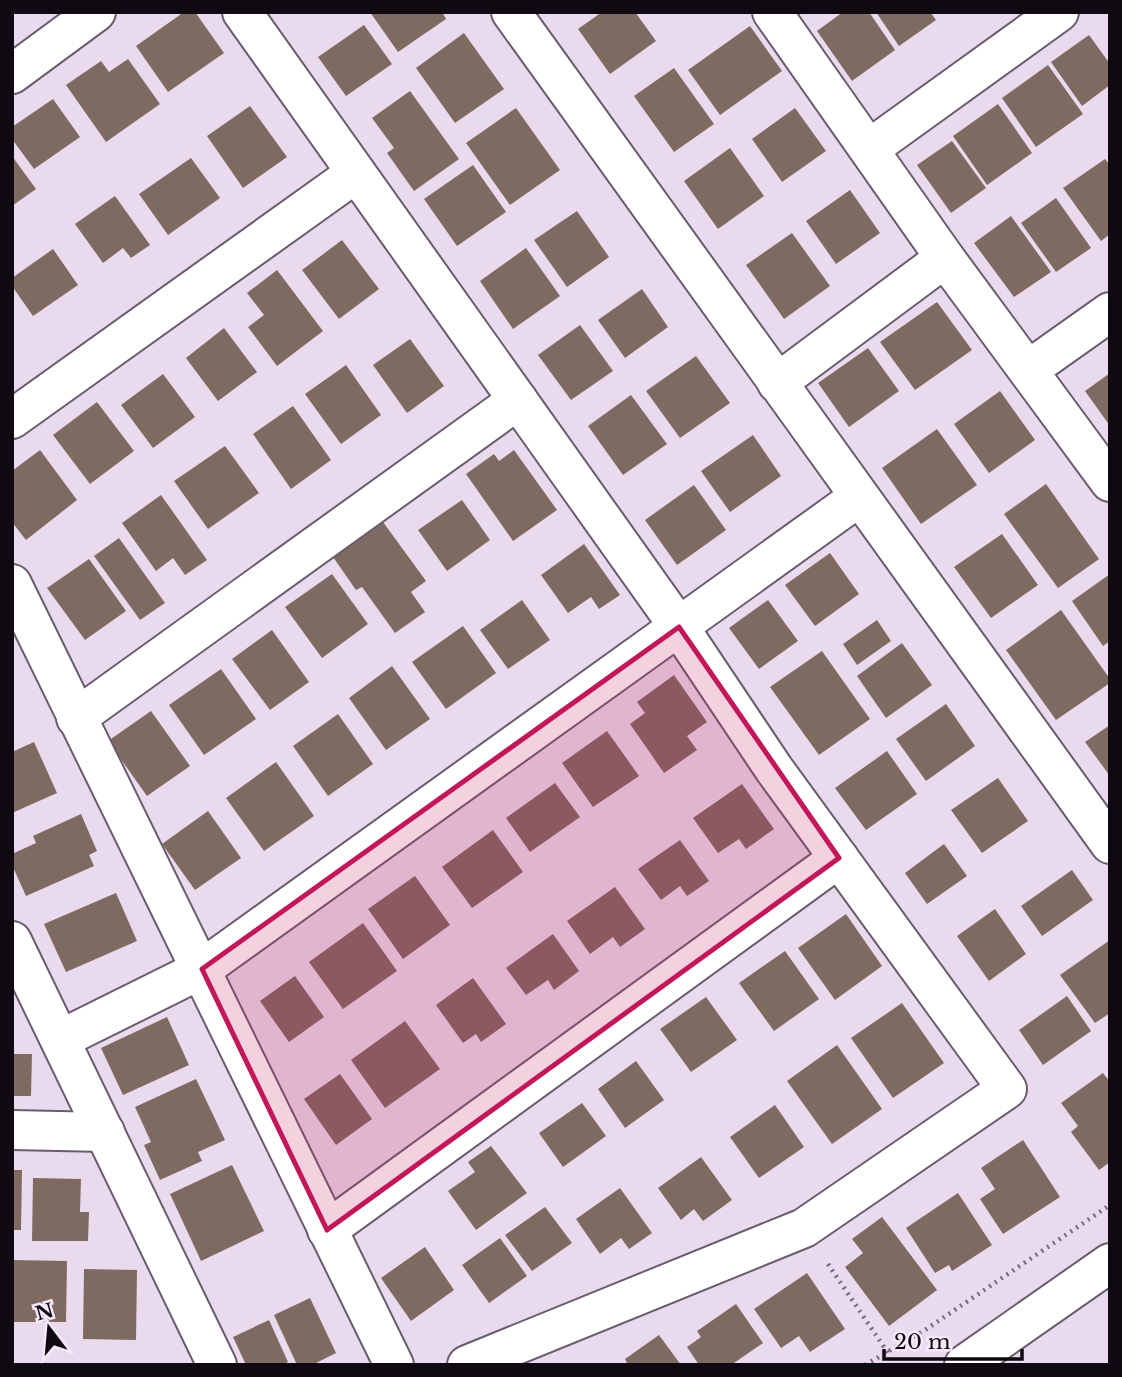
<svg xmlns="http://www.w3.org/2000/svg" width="1122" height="1377" font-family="'Libre Baskerville',serif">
<rect width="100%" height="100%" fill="#e9dbed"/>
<g fill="#7f6a62">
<path d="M184,12H195L224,53L168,92L136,46Z"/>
<path d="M370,12H442L446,19L398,52Z"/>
<path d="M602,12H635L656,41L610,74L578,29Z"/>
<path d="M843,12H869L895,50L852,81L817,31Z"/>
<path d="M876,12H930L936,20L899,46Z"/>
<path d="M364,25L392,64L346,96L318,57Z"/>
<path d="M750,26L782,71L720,115L688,70Z"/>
<path d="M464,33L504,89L455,123L416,68Z"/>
<path d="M1089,35L1110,64V85L1082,106L1051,62Z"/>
<path d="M128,59L160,104L106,142L66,85L101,61L109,72Z"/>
<path d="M1048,65L1083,114L1036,147L1002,98Z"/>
<path d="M674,68L714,124L674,152L634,96Z"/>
<path d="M410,91L459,159L414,191L387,153L394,148L372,118Z"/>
<path d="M53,99L80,137L34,169L12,139V127Z"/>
<path d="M998,104L1032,153L987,185L953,136Z"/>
<path d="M250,106L287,157L243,188L207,136Z"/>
<path d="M516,108L560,170L510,205L466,143Z"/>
<path d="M795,108L826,151L782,182L752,139Z"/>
<path d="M952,141L986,188L951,213L917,165Z"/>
<path d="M730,148L764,196L718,229L684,181Z"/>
<path d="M12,156L36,189L12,206Z"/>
<path d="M191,158L220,198L168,235L139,194Z"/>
<path d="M1105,159L1110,165V234L1101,241L1063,188Z"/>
<path d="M473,165L506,212L457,246L424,199Z"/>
<path d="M850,190L880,233L836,264L806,221Z"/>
<path d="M115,196L150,245L131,258L123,248L103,263L75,224Z"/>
<path d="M1056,198L1091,248L1056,272L1021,223Z"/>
<path d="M577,211L609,257L567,287L534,240Z"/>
<path d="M1011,216L1051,272L1014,297L974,243Z"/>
<path d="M792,233L830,286L784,319L746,265Z"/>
<path d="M342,240L379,289L339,319L302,270Z"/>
<path d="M526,248L560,296L513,329L480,281Z"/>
<path d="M53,249L78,285L33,316L12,286V278Z"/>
<path d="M277,270L323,331L277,366L248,327L264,315L247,293Z"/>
<path d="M642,289L668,327L625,358L598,320Z"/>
<path d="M937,302L972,350L915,390L880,342Z"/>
<path d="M580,325L613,371L571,400L538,355Z"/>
<path d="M224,328L257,372L218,401L186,358Z"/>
<path d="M410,339L444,386L407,413L373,365Z"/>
<path d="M868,348L899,391L849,427L818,383Z"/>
<path d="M696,356L730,403L680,438L646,391Z"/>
<path d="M346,365L381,415L341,444L305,394Z"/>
<path d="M1110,373V426L1085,391Z"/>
<path d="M163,374L195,417L153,448L121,405Z"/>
<path d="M1000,391L1035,440L989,473L954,424Z"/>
<path d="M631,395L667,444L623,475L588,426Z"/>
<path d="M97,402L134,451L90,484L53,435Z"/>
<path d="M293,406L331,460L291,489L253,434Z"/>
<path d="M937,429L977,485L921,524L882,468Z"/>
<path d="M753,435L781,476L730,512L701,471Z"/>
<path d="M225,446L259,493L208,529L174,481Z"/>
<path d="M40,450L77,500L26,540L12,522V471Z"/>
<path d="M514,450L557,510L513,541L466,474L494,454L499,461Z"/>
<path d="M1046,484L1099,559L1058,588L1004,514Z"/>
<path d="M694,485L726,530L677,565L645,520Z"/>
<path d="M161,495L207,560L185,575L173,558L156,571L122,523Z"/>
<path d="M462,500L490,540L447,571L418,530Z"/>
<path d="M383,522L426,581L411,592L425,612L395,633L362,587L356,590L333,557Z"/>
<path d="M1002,534L1038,585L991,618L954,567Z"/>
<path d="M119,538L165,603L140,620L94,556Z"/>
<path d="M584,544L620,595L599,609L591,597L568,613L541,575Z"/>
<path d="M830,553L859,594L815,626L785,585Z"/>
<path d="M89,559L126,611L85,640L47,588Z"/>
<path d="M332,574L368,624L322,658L285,607Z"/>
<path d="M1110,574V641L1103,646L1072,601Z"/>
<path d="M522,600L550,640L508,669L480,630Z"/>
<path d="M768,600L798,641L759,669L729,628Z"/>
<path d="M1061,610L1110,679V683L1056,720L1006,650Z"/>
<path d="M877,620L891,641L857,665L843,644Z"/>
<path d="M463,626L496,673L446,709L412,662Z"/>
<path d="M272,630L309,682L270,710L232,659Z"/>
<path d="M902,643L932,685L886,718L857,676Z"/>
<path d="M822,651L870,719L819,755L770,687Z"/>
<path d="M392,666L430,719L386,750L349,698Z"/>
<path d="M221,669L256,719L204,755L169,705Z"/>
<path d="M674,675L707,722L687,736L697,750L664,773L630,724L645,713L637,702Z"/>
<path d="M946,704L975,746L926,781L896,739Z"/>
<path d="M151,711L190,766L147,796L108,741Z"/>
<path d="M338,714L373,764L328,796L293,746Z"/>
<path d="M1110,725V776L1085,742Z"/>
<path d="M607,731L639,776L593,807L562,763Z"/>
<path d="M34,742L57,793L12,813V752Z"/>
<path d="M887,751L917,794L866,830L835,788Z"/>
<path d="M276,762L314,816L264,851L226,798Z"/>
<path d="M998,778L1028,821L982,853L951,810Z"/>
<path d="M555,783L580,817L530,852L506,818Z"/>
<path d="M742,784L774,829L746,849L739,839L718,853L693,818Z"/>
<path d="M208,811L241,858L195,890L162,844Z"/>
<path d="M81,814L97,851L89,855L94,866L26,896L12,865V854L36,843L33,836Z"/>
<path d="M493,830L523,872L472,908L442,867Z"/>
<path d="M680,840L709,881L687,896L680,886L661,900L638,869Z"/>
<path d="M944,844L967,876L927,904L905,873Z"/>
<path d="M1072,870L1093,900L1042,936L1021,906Z"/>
<path d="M415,876L450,925L403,959L368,909Z"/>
<path d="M615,887L645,929L620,947L613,937L590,954L567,921Z"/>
<path d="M116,893L137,941L66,972L44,924Z"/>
<path d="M995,909L1026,954L989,981L957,936Z"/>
<path d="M846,914L882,966L835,1000L798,948Z"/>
<path d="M363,923L397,971L343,1009L309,962Z"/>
<path d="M553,934L579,971L554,990L548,980L526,995L506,968Z"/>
<path d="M1110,940V1013L1095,1023L1060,975Z"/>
<path d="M785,951L819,999L774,1031L739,983Z"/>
<path d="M295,976L324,1017L289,1042L260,1001Z"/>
<path d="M473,978L506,1024L481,1042L476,1034L463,1043L436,1005Z"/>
<path d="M1067,996L1091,1031L1043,1065L1019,1030Z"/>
<path d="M706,997L737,1040L691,1072L660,1029Z"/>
<path d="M902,1003L944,1063L893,1098L851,1038Z"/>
<path d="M167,1017L189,1065L123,1095L101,1048Z"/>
<path d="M405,1021L440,1069L385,1108L351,1060Z"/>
<path d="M837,1045L882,1109L832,1144L787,1081Z"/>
<path d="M12,1054H32L31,1096H12Z"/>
<path d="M636,1061L664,1100L625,1128L598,1089Z"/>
<path d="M1103,1073L1110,1082V1162L1099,1170L1071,1132L1078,1126L1061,1103Z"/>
<path d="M340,1074L372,1119L336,1145L304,1099Z"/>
<path d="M196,1079L225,1140L198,1152L202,1161L160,1180L144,1145L151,1142L135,1107Z"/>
<path d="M582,1103L606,1136L563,1167L539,1133Z"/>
<path d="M775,1105L804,1147L759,1178L730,1137Z"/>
<path d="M1023,1140L1060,1197L1003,1234L980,1199L995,1189L981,1168Z"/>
<path d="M491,1146L527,1193L476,1230L448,1191L475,1172L468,1162Z"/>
<path d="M701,1157L732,1200L703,1221L694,1209L681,1220L658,1188Z"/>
<path d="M232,1165L264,1231L201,1261L170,1194Z"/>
<path d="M12,1170H22L21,1230H12Z"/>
<path d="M33,1178L81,1179L80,1212H89L88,1241H32Z"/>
<path d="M620,1188L652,1233L629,1249L621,1238L600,1254L576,1219Z"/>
<path d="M958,1193L992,1245L952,1271L949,1265L935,1273L906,1228Z"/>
<path d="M545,1207L572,1243L532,1271L505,1235Z"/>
<path d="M882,1217L937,1290L889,1326L845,1267L863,1253L852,1239Z"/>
<path d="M500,1238L527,1276L489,1303L462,1265Z"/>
<path d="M425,1247L454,1290L411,1321L381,1278Z"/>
<path d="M12,1260L67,1261L66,1322H12Z"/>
<path d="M84,1269L137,1270L136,1340L83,1339Z"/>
<path d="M807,1273L845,1329L810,1352L799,1336L781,1348L754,1309Z"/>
<path d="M310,1298L336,1353L312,1365H297L274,1315Z"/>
<path d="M736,1304L763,1343L731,1365H699L687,1347L701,1337L697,1331Z"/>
<path d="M269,1320L288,1362L281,1365H246L233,1337Z"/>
<path d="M659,1335L681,1365H628L625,1359Z"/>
</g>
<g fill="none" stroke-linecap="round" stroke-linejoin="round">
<defs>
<g id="minor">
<path d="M242,12L679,627L774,769L1007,1089L804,1228L467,1365"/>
<path d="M511,12L1110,844"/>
<path d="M772,12L945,258L1110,482"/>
<path d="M12,74L96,12"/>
<path d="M869,149L1059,12"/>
<path d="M1028,370L1110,312"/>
<path d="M777,383L945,258"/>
<path d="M12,419L356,173"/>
<path d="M12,584L394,1365"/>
<path d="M76,718L518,400"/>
<path d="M12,941L217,1365"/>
<path d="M61,1039L202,969L859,497"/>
<path d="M12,1130L105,1132"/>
<path d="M327,1230L839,858"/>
<path d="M964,1365L1110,1263"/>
</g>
</defs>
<use href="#minor" stroke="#695c6d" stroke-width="42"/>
<g stroke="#756c78" stroke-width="4.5" stroke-dasharray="2 5" stroke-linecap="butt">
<path d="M828,1264L888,1353"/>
<path d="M865,1365L925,1330L1110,1205"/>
</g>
<use href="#minor" stroke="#fff" stroke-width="38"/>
</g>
<path fill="#c2185b" fill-opacity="0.2" stroke="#c2185b" stroke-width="5" stroke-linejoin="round" d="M679,627L839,858L327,1230L202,969Z"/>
<rect width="1122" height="1377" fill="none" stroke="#0f0a11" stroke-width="28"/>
<g transform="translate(49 1328) rotate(344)" stroke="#f7e8fb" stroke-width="5" paint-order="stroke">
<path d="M0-5L12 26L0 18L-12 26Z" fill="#0f0a11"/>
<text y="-10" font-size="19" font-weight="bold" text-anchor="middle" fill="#0f0a11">N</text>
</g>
<path d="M884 1349v10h138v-10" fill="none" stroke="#0f0a11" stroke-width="3.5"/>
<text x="894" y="1349" font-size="21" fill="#0f0a11" stroke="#f7e8fb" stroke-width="5" paint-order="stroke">20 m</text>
</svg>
